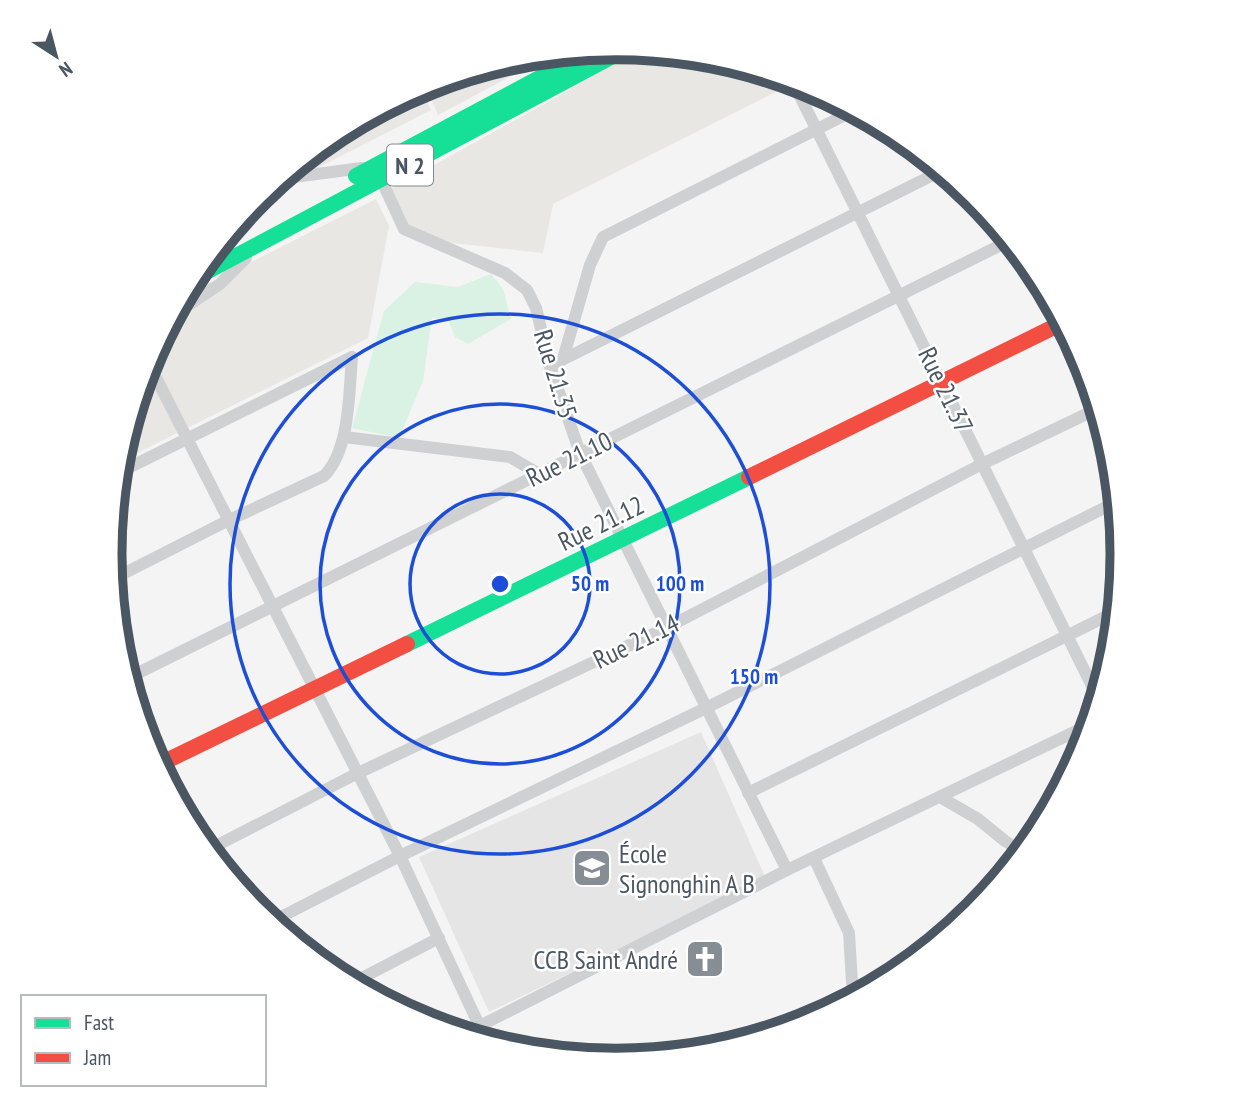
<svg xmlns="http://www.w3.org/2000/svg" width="1233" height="1107" font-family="'PT Sans Narrow',sans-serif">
<rect width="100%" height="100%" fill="#f4f4f4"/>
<g fill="#e8e7e3">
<path d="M641,50L716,57L781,77L786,87L553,204L543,253L434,241L406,227L391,189Z"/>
<path d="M555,53L438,115L425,85L518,57Z"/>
<path d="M420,87L431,110L255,200L336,132Z"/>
<path d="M376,199L389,226L368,338L119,462L149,359L182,297Z"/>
</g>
<path fill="#e6e5e6" d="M701,732L766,879L489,1012L419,857Z"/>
<path fill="#d9f2e3" d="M491,274L503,289L511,319L468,344L455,337L449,322L432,317L423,381L399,438L352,428L384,311L415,282L458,287Z"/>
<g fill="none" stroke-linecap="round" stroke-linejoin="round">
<g stroke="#ced0d2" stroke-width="12">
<path d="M792,80L1099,700"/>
<path d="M379,175L404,229L505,273L527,290L536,308L550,366L580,453L787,870"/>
<path d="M266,190L294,177L362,168"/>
<path d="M172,316L220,284L246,258"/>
<path d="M563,359L590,265L603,237L855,110"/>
<path d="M148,362L400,856L486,1040"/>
<path d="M550,366L943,170"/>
<path d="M344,437L510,457L539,474"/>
<path d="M118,473L352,357"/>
<path d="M113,579L227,521L324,476C350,450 349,392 352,357"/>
<path d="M128,678L1011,240"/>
<path d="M748,793L1117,611"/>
<path d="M940,797L978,819L1005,841L1023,852"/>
<path d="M208,850L356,774L666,628L982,464L1099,408"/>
<path d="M814,858L849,933L852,983L856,997"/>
<path d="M271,922L400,856L706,708L1118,501"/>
<path d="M352,983L439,938"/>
<path d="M464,1034L787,870L1091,724"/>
</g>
<g stroke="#16e098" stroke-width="16">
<path d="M356,176L592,50"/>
<path d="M191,280L628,48"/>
<path d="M407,644L749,477"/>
</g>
<g stroke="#f24e42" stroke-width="16">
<path d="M749,477L1064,322"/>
<path d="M158,765L407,644"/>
</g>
</g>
<g fill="none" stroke="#1d4ed8" stroke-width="3.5">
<circle cx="500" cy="584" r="90"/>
<circle cx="500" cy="584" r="180"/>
<circle cx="500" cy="584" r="270"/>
</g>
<defs>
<symbol id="school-square" viewBox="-11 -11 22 22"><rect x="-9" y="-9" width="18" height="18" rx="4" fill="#868d94" stroke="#fff"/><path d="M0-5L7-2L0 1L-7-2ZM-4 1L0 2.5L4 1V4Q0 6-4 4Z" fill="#fff"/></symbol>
<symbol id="church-square" viewBox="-11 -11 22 22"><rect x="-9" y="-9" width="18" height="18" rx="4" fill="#868d94" stroke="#fff"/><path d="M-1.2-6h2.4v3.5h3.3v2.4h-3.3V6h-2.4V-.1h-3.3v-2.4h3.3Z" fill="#fff"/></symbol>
</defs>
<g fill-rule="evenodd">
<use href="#school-square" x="570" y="846" width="44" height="44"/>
<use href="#church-square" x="683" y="937" width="44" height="44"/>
</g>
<g text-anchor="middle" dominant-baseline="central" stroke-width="5" stroke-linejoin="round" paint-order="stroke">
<rect fill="#fff" stroke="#808990" stroke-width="2" x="387" y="144.5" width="46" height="41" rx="5"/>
<g font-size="24" font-weight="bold" fill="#4a5661">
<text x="410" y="165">N 2</text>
</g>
<g font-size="26" fill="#4a5661" stroke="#fff">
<text transform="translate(556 374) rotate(73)">Rue 21.35</text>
<text transform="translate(946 390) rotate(64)">Rue 21.37</text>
<text transform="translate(569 459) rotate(-26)">Rue 21.10</text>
<text transform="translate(601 523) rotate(-26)">Rue 21.12</text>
<text transform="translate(636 641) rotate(-26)">Rue 21.14</text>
</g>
<g font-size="26" fill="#4a5661" stroke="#fff" text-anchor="start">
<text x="619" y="853">École<tspan x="619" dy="30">Signonghin A B</tspan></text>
<text x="678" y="959" text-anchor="end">CCB Saint André</text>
</g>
</g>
<path d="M0 0H1233V1107H0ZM122 554a494 494 0 1 1 988 0a494 494 0 1 1-988 0Z" fill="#fff" fill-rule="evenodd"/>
<path fill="none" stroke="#4a5661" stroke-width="9" d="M122 554a494 494 0 1 1 988 0a494 494 0 1 1-988 0Z"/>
<circle cx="500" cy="584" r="10" fill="#1d4ed8" stroke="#fff" stroke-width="3.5"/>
<g font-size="21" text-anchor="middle" font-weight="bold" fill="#1d4ed8" stroke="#fff" stroke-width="5" stroke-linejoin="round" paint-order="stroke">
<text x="590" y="591">50 m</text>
<text x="680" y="591">100 m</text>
<text x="754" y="684">150 m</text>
</g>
<rect x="21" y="995" width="245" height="91" fill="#ffffff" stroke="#b7bbc0" stroke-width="2"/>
<rect x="35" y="1018" width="35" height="10" fill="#16e098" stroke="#b7bbc0" stroke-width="2"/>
<text x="84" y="1030" font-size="21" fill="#4a5661">Fast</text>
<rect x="35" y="1053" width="35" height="10" fill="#f24e42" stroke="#b7bbc0" stroke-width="2"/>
<text x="84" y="1065" font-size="21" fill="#4a5661">Jam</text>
<g transform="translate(56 56) rotate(144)" stroke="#ffffff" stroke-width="5" paint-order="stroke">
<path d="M0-5L12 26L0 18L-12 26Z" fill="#4a5661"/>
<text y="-10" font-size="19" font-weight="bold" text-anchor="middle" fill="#4a5661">N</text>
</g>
</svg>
